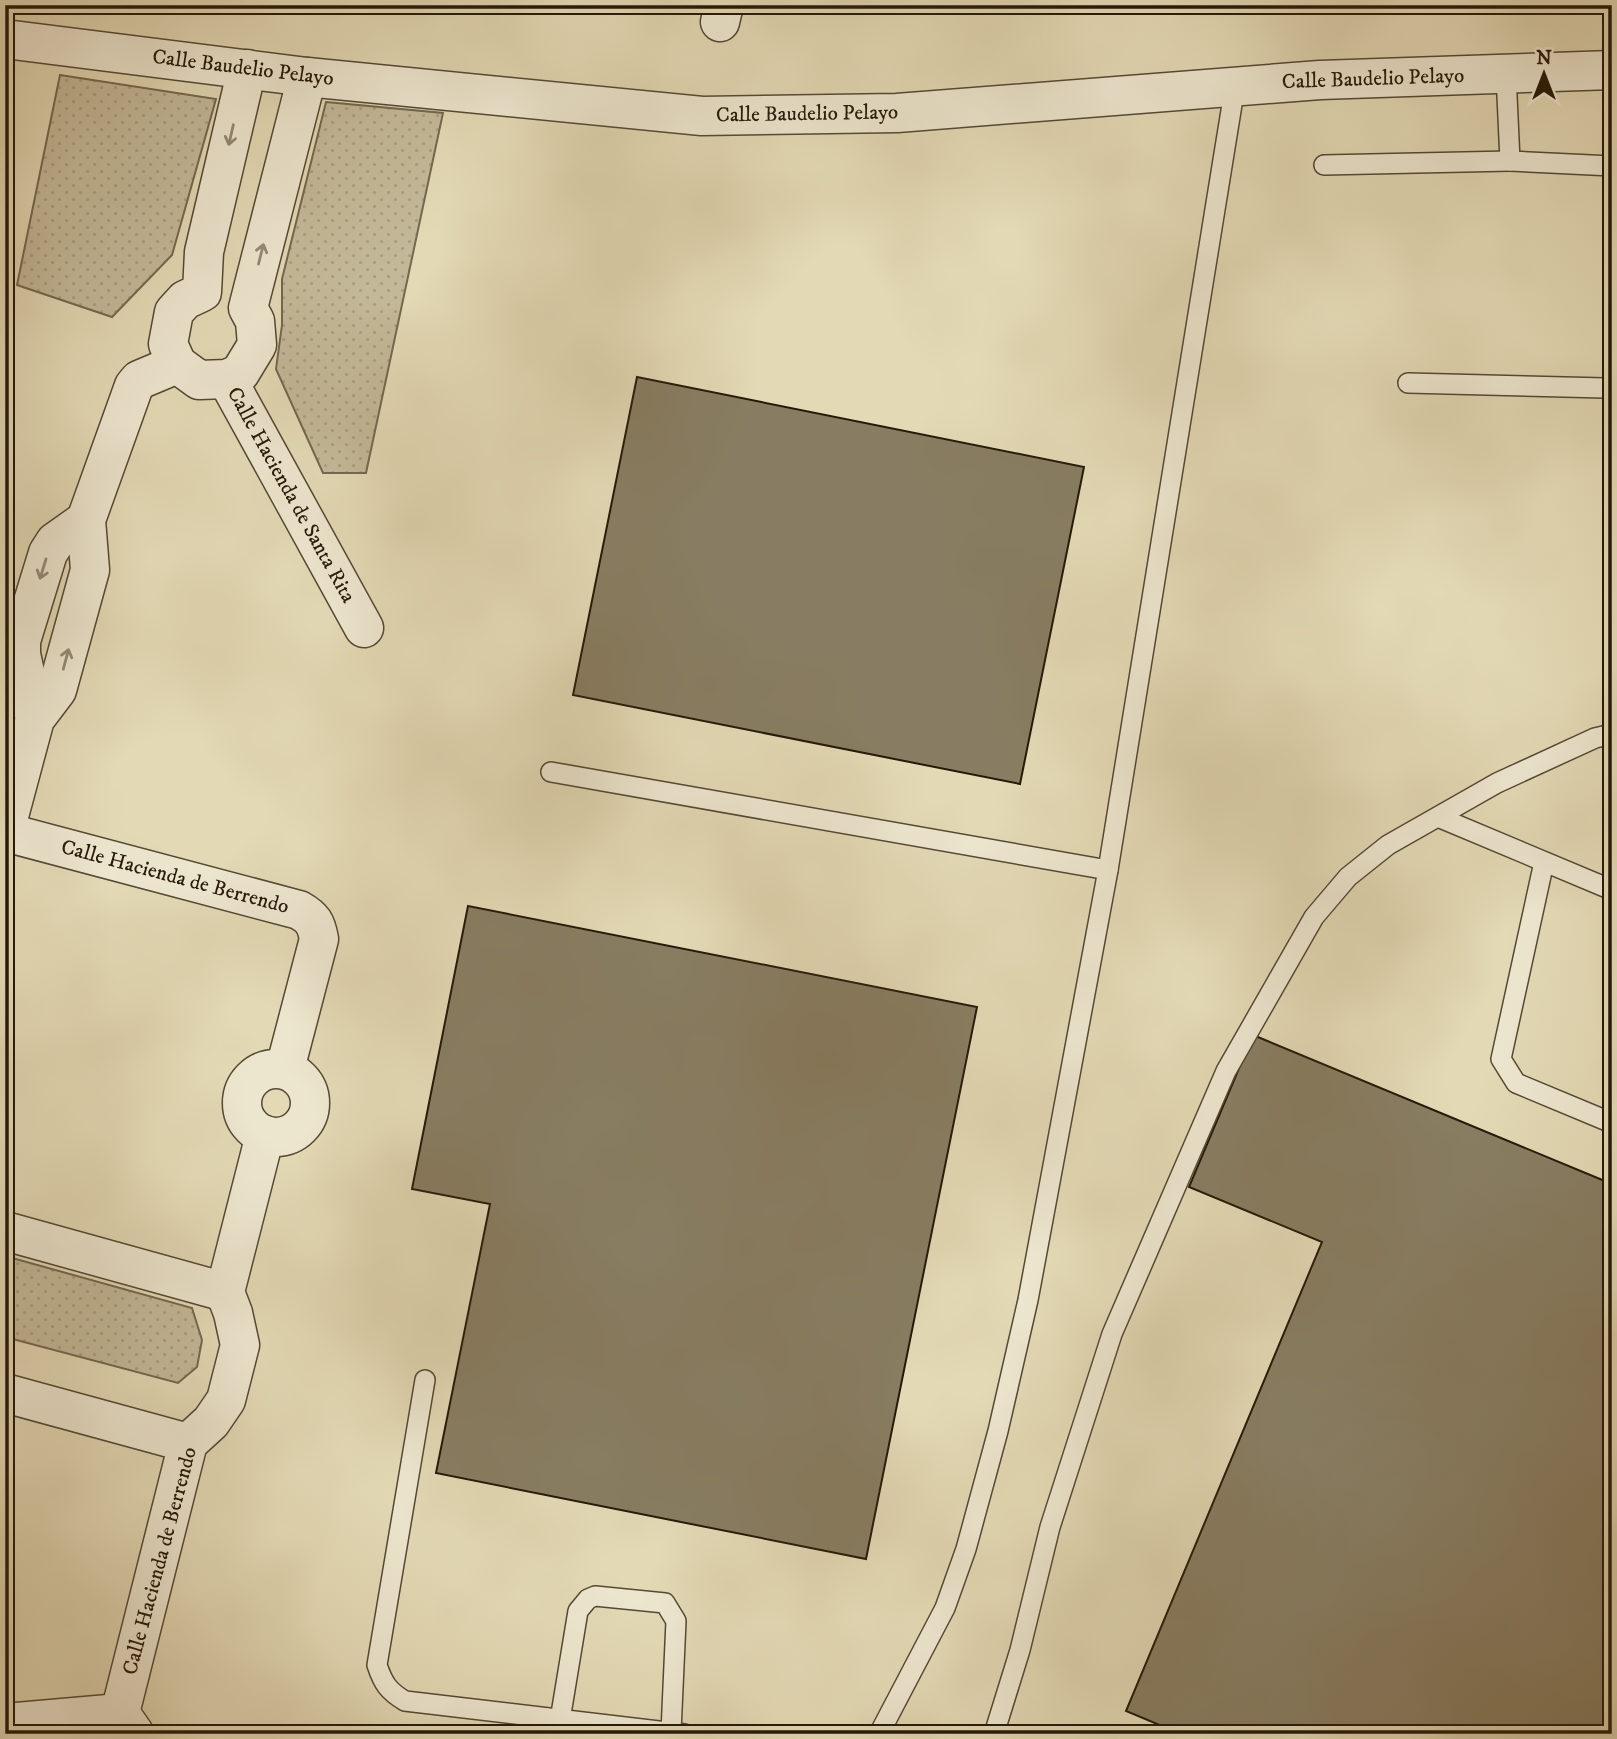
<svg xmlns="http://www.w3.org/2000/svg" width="1617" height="1739" font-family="'IM FELL DW Pica',serif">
<defs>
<pattern id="park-dots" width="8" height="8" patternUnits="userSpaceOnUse" patternTransform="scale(1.75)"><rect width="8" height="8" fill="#c3b898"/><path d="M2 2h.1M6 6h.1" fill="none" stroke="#a79e82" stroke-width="1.8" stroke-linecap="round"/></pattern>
</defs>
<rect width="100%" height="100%" fill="#e3d9b5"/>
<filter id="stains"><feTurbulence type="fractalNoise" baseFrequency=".00286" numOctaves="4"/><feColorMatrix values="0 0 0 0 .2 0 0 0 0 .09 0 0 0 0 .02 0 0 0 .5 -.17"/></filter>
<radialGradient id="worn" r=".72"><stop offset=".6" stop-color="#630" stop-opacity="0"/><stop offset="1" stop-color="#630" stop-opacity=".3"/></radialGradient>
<g fill="url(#park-dots)" stroke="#746850" stroke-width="2">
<path d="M60,75L216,99L172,255L112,317L17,285Z"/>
<path d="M326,102L443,113L366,473H323L276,369L282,325V279Z"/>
<path d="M5,1256L192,1308L202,1340L197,1367L178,1383L5,1337Z"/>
</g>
<g fill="#887d62" stroke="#251909" stroke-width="2">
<path d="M637,377L1084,467L1020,784L573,695Z"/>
<path d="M468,906L977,1007L866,1559L436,1473L490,1204L412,1189Z"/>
<path d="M1253,1035L1612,1184V1734H1181L1126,1711L1322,1242L1189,1187Z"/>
</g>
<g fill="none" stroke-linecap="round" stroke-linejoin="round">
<defs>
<g id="service">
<path d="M1506,74L1510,161L1612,166"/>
<path d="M1324,165L1510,161"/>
<path d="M1408,383L1605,388L1612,384"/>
<path d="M551,772L1108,870"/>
<path d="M1438,817L1612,890"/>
<path d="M1544,862L1501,1059L1516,1083L1612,1123"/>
<path d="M425,1380L377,1665C383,1683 388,1691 405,1701L684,1734"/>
<path d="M560,1720L578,1611L588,1599L595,1596L665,1603L676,1621L671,1732"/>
<path d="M879,1734L945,1608L966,1549L998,1431L1028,1300L1108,870L1235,86"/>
<path d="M994,1734L1020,1650L1050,1527L1112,1334L1226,1071L1314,917L1348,877L1388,845L1497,783L1595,738L1612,734"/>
</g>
<g id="minor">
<path d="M720,22L724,5"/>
<path d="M177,364L168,344L174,312L185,300L202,292L204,252L247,69"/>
<path d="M227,379L364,628"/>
<path d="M35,719L21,654V641L48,553L55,542L86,520"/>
<path d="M5,831L35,719L57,690L90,570L86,520L134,386L139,380L177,364L199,380L227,379L240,373L257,345L255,321L248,308L307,77"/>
<path d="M5,832L299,910C313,918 316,923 319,939L285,1069"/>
<circle cx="276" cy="1103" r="34"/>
<path d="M5,1231L225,1292"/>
<path d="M5,1393L188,1443"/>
<path d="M120,1713L188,1443L211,1422L226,1400L240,1345L233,1313L225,1292L265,1135"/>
<path d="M5,1723L120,1713L134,1733"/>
</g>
<path id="tertiary" d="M5,39L307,77L702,116L897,113L1320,80L1612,70"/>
</defs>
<use href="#service" stroke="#544934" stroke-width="22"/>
<use href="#minor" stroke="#544934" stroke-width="41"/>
<use href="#tertiary" stroke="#544934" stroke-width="41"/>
<use href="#service" stroke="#ede6cf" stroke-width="19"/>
<use href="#minor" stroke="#ede6cf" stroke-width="38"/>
<use href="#tertiary" stroke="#ede6cf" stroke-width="38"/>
</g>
<defs><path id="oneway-shaft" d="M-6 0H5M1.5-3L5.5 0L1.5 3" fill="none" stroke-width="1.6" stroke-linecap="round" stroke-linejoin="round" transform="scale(1.75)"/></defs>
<g stroke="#938a76">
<use href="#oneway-shaft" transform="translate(231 135) rotate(103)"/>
<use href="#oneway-shaft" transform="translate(261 254) rotate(-76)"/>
<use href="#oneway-shaft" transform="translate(43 569) rotate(107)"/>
<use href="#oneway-shaft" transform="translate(66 659) rotate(-75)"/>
</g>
<g text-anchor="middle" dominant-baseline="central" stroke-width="7" stroke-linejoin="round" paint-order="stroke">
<g font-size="21" fill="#251909" stroke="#ede6cf">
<text transform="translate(243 68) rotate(7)">Calle Baudelio Pelayo</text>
<text transform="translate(1373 79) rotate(-2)">Calle Baudelio Pelayo</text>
<text transform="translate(807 114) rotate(-1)">Calle Baudelio Pelayo</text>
<text transform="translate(291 495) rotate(61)">Calle Hacienda de Santa Rita</text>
<text transform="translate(175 877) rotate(15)">Calle Hacienda de Berrendo</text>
<text transform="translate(160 1561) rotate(-75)">Calle Hacienda de Berrendo</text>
</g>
</g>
<rect width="1617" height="1739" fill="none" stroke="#e3d9b5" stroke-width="28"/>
<rect x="7" y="7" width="1603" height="1725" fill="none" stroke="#251909" stroke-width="3.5"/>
<rect x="14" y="14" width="1589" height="1711" fill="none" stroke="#251909" stroke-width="2"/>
<g transform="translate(1544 74)" stroke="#ede6cf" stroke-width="5" paint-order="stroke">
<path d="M0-5L12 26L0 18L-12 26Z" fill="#251909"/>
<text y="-10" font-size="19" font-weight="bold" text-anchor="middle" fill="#251909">N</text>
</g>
<rect width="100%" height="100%" filter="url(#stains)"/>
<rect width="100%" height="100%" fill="url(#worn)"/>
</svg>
